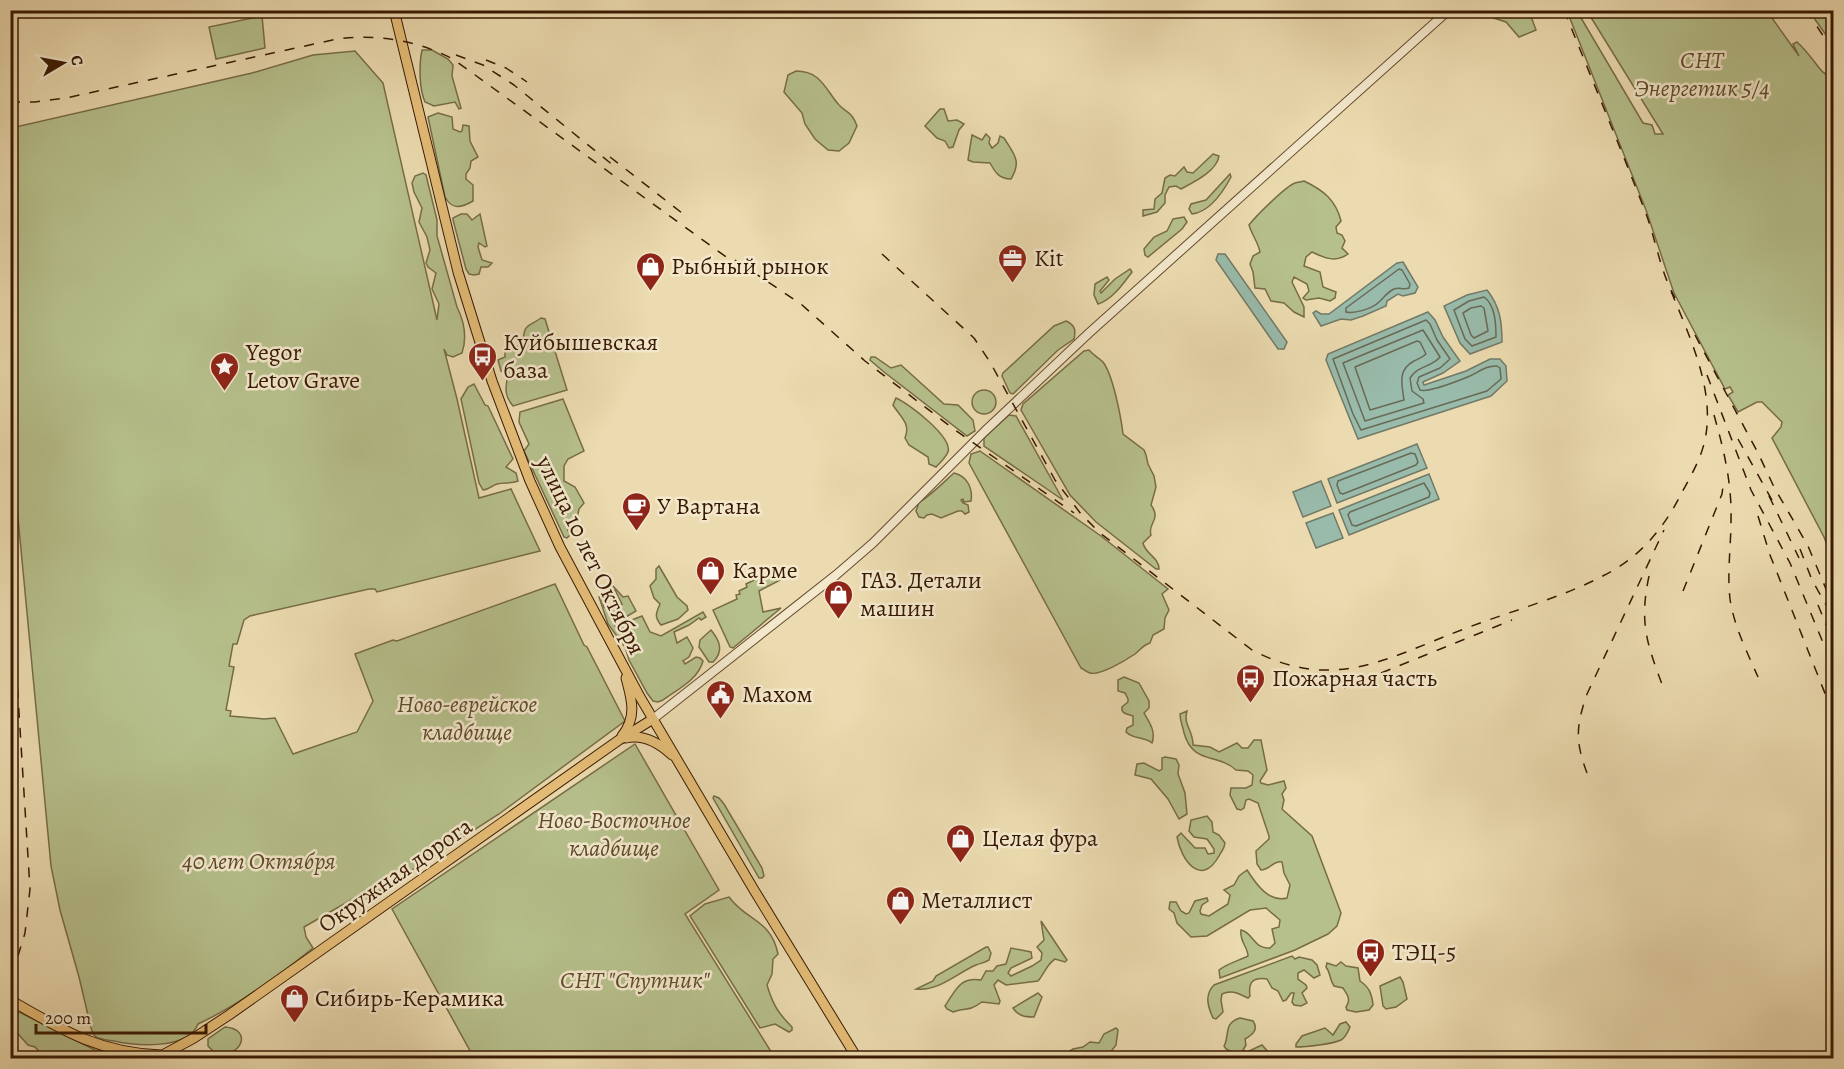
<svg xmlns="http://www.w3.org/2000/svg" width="1844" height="1069" font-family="Alegreya,serif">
<rect width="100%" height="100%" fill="#ecdbb0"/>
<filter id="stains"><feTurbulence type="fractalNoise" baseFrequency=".00333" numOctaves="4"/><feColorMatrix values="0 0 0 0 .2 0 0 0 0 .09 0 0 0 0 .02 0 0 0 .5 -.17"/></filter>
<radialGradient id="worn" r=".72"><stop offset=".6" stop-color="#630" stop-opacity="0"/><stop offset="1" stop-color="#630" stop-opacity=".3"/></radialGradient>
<g fill="#b6c08c" stroke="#776c47" stroke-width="1.5">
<path d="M1483,11H1529L1536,30L1519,37L1506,22L1484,15Z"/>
<path d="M1567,11H1577L1643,123L1652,125L1655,134H1663L1587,11H1767L1799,56L1793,44L1797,42C1806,50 1812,59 1820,69C1824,74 1830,76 1833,83V560L1824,537L1772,438L1781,427L1782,422L1762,402H1757L1738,412L1728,395L1733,392L1730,387L1725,389L1674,293L1646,210Z"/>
<path d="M1809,11H1833V45Z"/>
<path d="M262,16L265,48L216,59L209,27Z"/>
<path d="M422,50H432L448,59L453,65L452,76L461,108L459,109L455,102L434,106L425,102C419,89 419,64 422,50Z"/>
<path d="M355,51L383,83L437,320L439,304L432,289L436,273L428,267L426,263L430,250L427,237L419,222L422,208L414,192L412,183L415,176L423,173L426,175L437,220V236L457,307C464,321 467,338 462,353L453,357L447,355L444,349L457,399L479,498L511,489L540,551L377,592L375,589H369L250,616L244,620L237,644H233L229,666L234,667L226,710L231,711L230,716L264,719L275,718L293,754L357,732L373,701L355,654L393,640L397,641L555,584L584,645L587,647L625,721L499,814L367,899L363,893L304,927L306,937L313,948C278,976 239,1005 198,1024C188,1050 136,1046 114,1041C108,1040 100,1040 95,1036C93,1034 92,1031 91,1028L79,977L60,910L51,866L11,444V128L252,73L313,55Z"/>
<path d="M796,71C821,71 825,89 839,105C848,114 852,112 857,126L849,143L839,151L828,150L815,139L805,124L802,113L784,92L788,75Z"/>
<path d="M940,109H944L948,121L957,120L964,124L959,130L953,147L949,148L945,141L937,138L925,126Z"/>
<path d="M438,113L452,117L453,129L460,132L462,131L463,125L469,126L470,141L478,157L471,161L470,168L466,174V179L473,185V201C461,208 452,210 445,197L428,117Z"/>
<path d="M986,134L990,138L989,143L992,148L998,143L1000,136L1004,138C1014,154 1022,161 1011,179C999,179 995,172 990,163L973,162L968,160L972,135L982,140Z"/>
<path d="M1213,154L1219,156C1217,171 1194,182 1181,189L1176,186L1169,187L1165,195V203L1157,212L1143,216V210L1154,209L1155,199L1162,193L1165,178L1170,175L1175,176L1184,167L1187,172L1193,173Z"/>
<path d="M1230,174L1231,177C1223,192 1210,212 1192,214L1189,209L1191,204L1206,200Z"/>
<path d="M1304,181C1323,190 1336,200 1341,221L1336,227L1337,233L1342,235L1345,241L1342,248L1348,254C1336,263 1324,258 1312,252L1306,257L1304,266L1320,272L1323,287L1336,292L1335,298L1330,301L1319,298L1306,300L1303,298L1309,291L1307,284L1294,277L1292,282L1304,307V317L1294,312L1284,303L1271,301L1265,289L1255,288L1253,272L1250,264L1253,256L1260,252C1258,242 1252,235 1249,225C1255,217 1286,186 1295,183C1298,182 1301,182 1304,181Z"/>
<path d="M461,214H467L472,220L480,214L487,246L485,247L479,243L478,247L482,260L492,263L488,267H481L479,274L474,275L469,274L466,269L453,220V218Z"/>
<path d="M1184,217L1187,222L1182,229L1148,257L1145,255L1144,249L1154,237L1167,231L1173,219Z"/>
<path d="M1130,269L1132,272C1123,284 1112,300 1098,304L1094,295L1095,284L1107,277L1109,280L1100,291L1101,293L1115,279Z"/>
<path d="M541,318L545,319L567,390L513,406C502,393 507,385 508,372L501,371L498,360L505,357V349L518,346L523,343C524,323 527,328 541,318Z"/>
<path d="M1066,321C1075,325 1076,330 1074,339L1058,350L1013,394L1010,393L1002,376L1003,373L1054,326Z"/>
<path d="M1089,350C1093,355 1099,358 1103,362C1113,375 1121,417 1123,434L1144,450L1146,455L1148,464L1154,476L1156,487L1151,505C1162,520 1147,523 1151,535L1143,543C1145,554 1159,557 1159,569H1156L1096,522L1070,495L1021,410L1023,404L1084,351Z"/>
<path d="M871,357H875L891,368L901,365L944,404L958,405L973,420L975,431L967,436L884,372L870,360Z"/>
<path d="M474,384L485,405L488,406L513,459L506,467L516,473L518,481C511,484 504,482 497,484C491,486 490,489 483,490L479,483L461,399L468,387Z"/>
<circle cx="984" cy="402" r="12"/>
<path d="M896,398C908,403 953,437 948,452C946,457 939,464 936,467L929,464L928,457L909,445L905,438C911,423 900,417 893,405Z"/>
<path d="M563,399L584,451L568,459L564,466V481L575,487L584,503L579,509L576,523L564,521L570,535L567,538L564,537L524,451L529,444L519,422L520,412Z"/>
<path d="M1009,415L1016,416L1063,500L984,446V438Z"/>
<path d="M980,451L1101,536L1168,589L1162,594L1169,610L1165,618L1164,629L1153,635L1150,643C1143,645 1140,650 1135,654C1126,660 1100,676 1090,673C1088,673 1083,669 1081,668L969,463L971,454Z"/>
<path d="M954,473C967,476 973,488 971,501L964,502L963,499L961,500L963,503L968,505L969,512L965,514L962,511H958L941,518L932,514L927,515L924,518L919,517L916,511L919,502C927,499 946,480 954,473Z"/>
<path d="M659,566L677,597L687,606L688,610L678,619L661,625C654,617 656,613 660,604L654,598L650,586L656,579V569Z"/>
<path d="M790,570L792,574L759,591L763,612L781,608L733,648L730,647L713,610L737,599L736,595L740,594L739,591L747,587L746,584L769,573L771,579Z"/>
<path d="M613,586L623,597L628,596L636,611L614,624L618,631L623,628L628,636L632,634L627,626L632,620L642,616L650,632L661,636L703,612L706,617L701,620L699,618L689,625L674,632L677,643L687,637L693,648L689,657L683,661L685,664L696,657L700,658L703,661C698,680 678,689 663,700L658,702L653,701L647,693L629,660L625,647L608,624L599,597L601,596L604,607L608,609L622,604L615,590L607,594V589Z"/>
<path d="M711,630C720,641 724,651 713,662H709L699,647L700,640Z"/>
<path d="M1124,677L1139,683L1149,701V708L1144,713C1150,723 1156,732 1152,743C1144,736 1134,740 1126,732L1127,728L1133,725V716C1127,714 1121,714 1122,707L1128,702V699L1125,693L1118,691V680Z"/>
<path d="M1187,711C1183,726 1193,729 1193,745L1210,747L1219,752L1237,743L1242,748H1248L1254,740H1261L1267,770L1260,781L1261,783L1268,785L1284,781L1286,788L1282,794L1284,800L1282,809L1312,836L1341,913L1337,926L1328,934L1295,950L1220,978L1219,970C1228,963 1238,961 1248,956C1248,947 1239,941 1241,930C1254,933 1252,948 1270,948L1275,943L1272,929L1279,927L1280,920L1266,908L1250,910L1207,936L1191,937L1177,923L1174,913L1169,909L1170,902H1176L1181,911L1186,914L1189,913L1195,901L1207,898L1208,901L1202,905L1200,911L1201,914L1209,916L1228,904L1230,895L1224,890L1234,885L1239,876L1247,870C1256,884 1269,903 1287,898L1290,885L1284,873L1282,862C1274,860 1269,870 1261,870L1257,864L1256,851L1269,839V836L1258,803L1249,799L1246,800L1244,808L1241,810L1237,809L1230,795L1231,788H1246L1252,785L1253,775L1248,771L1236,770C1218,753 1193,765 1184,733C1183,726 1180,722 1180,714Z"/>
<path d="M635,744L719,890L685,914L775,1058H474L392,909Z"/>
<path d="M1165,757L1176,759L1179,765L1178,774L1185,793L1187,814L1179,819L1168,799L1151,779L1135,775L1137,764L1144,763L1159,771L1162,769V758Z"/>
<path d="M714,796L719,798L724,804L762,868L764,876L762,878H759L755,871L713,798Z"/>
<path d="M1207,816L1212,822L1213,832L1219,835L1225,843C1224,850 1222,850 1219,856C1201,888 1181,860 1177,837L1181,833L1195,848H1205L1208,854L1214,853V849L1207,839L1194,837L1189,831L1191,820Z"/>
<path d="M729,897C746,921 771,919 778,954L773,959L772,974L767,985C773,1005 778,1013 792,1027V1030L789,1032L775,1024L760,1028L690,916L705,904Z"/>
<path d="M1041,921L1067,960L1065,962L1055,959C1047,964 1044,974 1038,981L1006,985L998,980L994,985L1000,1001L999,1004L982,1002C968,1012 967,1007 953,1012L947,1009L945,1006C956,990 959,977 981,980L986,971H993L997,966L1006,964L1011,948L1031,952L1032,958L1011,968L1008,973L1011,976L1032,966L1041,960L1042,953L1037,947L1044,940Z"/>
<path d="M986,947H988L991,953L989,960C984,963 981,963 976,965C957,973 938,992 916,989L933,981L936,976Z"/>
<path d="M1292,956L1295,959L1299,957L1312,960L1317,965L1320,975L1314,978L1304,970L1298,973V979L1306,985L1307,988L1302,993L1307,1003L1301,1006L1294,1005L1292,1002L1294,993H1291L1286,1000L1283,1001L1278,991L1272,988L1267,979C1253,977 1248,982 1250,996L1248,998C1239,994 1232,989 1222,994L1221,1000L1223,1012L1216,1019L1213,1018C1208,1007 1204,995 1214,985Z"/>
<path d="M1341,962L1346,966L1358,968L1360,981C1369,987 1372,994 1373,1005L1369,1010L1356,1012L1347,1010L1346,1007C1351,999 1348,996 1343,988L1334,986C1329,979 1331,973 1326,967L1327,963L1336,966Z"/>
<path d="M1400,977L1403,982L1407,999L1396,1007L1386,1009L1383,1006L1380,986Z"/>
<path d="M1038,993L1042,997L1034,1017C1025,1017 1018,1016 1013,1008Z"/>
<path d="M19,1012L95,1050L124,1056L129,1058H71L64,1056L63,1058H45L35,1047L28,1045L11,1026V1017Z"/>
<path d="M1240,1018L1253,1021C1259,1030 1252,1035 1245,1039L1246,1045L1243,1050L1247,1052L1262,1045L1270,1054L1269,1058H1233L1232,1052L1226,1049L1224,1046C1230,1035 1223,1023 1240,1018Z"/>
<path d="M1346,1022L1350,1027C1348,1032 1346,1037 1341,1040C1333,1044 1306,1047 1296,1047V1044L1302,1036L1325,1028L1333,1035L1340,1024Z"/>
<path d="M225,1027C253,1029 242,1058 216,1054L208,1046V1039Z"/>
<path d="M1116,1028L1118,1030L1116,1045L1106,1058H1040L1044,1056L1059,1058L1073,1049L1083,1047L1090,1042L1099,1043L1104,1034Z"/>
</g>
<g fill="#99bbab" stroke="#727a67" stroke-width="1.5">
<path d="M1218,254H1225L1287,342L1284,349H1278L1216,260Z"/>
<path d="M1403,262L1418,287L1415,293L1403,296L1398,294L1387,301L1386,306L1363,316L1351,320L1341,319L1321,326L1313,313L1316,311L1321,314H1329L1397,263Z"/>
<path d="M1487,290C1500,306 1502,322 1502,342L1470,354L1460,343L1444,306L1467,295Z"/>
<path d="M1428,312L1435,320L1443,337L1460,361L1443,373L1423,382L1424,385L1466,371L1490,359H1500L1506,366L1507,381L1491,396L1358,439L1326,360L1328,354Z"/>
<path d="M1417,444L1427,468L1337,503L1328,479Z"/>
<path d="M1429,474L1439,499L1349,535L1339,510Z"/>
<path d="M1321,481L1331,506L1303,517L1293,492Z"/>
<path d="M1333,513L1343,538L1316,548L1306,523Z"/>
</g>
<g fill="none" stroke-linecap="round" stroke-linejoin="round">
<g stroke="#686a56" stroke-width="1.5">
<path d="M1399,269L1402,270L1410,284L1409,288C1403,290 1399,287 1394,289C1387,292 1384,298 1379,302C1372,309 1354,314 1346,312V308Z"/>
<path d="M1484,297C1495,305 1496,323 1496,337L1472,346L1465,339L1454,310L1469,301Z"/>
<path d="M1481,306L1484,308L1488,331L1474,338L1471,335L1463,313L1471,308Z"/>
<path d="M1426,320L1430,324L1437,340L1450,359L1440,368L1419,377L1417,383L1420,390C1429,393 1460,380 1470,376C1479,372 1487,365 1497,366L1500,368L1501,379L1487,391L1361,430L1353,414L1333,359Z"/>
<path d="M1423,330L1440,357C1432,367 1417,366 1410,378L1412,391L1423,399L1424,403L1365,421L1343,363Z"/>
<path d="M1417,341L1420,342L1426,354C1422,358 1418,359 1414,361C1397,370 1402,385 1404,400L1370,410L1355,367Z"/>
<path d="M1411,453L1415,454L1418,462L1416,465L1343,494L1340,493L1337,485L1338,481Z"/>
<path d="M1424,483L1430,493L1429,497L1356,526L1352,525L1348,515L1350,512Z"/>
</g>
<defs>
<path id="minor" d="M653,719L836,575L873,543L985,431L1089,333L1449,10"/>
<g id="major">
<path d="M394,10L458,272L492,381L530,481L560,547L640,697L754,890L857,1058"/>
<path d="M622,736C637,717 632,700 626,678"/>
<path d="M626,738C644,734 659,743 672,755"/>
<path d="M10,1000C62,1030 99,1053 161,1055"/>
<path d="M157,1058L194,1038L229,1015L619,740L653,719"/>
</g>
</defs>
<use href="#minor" stroke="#654a2e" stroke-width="10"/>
<use href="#major" stroke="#381902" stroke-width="11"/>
<use href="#minor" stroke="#f3e8cc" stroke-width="8"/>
<use href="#major" stroke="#e6be78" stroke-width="9"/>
<g stroke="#381902" stroke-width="1.5" stroke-dasharray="10 10" stroke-linecap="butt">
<path d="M1564,10C1591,77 1619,144 1645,211C1656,240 1660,271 1675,298"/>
<path d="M1806,10L1834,52"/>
<path d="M456,55L483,65L514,85L614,166"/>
<path d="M486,60L506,68L527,82"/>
<path d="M10,102H35L66,98L337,39C378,34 416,40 453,59L740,267"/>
<path d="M610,157L682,213"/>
<path d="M882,254L974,338L990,362L1055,480L1081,514L1100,533L1252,650C1334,693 1387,658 1464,629C1513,610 1566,597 1612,571C1641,555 1664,527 1679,498C1688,481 1699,463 1704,444C1717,393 1690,338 1671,291"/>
<path d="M735,260L801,304L865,361L955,430L1074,513"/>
<path d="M1695,335L1758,453L1774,487L1808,546L1834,608"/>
<path d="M1707,375L1751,490L1790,563L1834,669"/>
<path d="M1714,415C1724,450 1732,484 1731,520C1731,546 1727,572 1730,599C1734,626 1747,652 1758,677"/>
<path d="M1738,439L1773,502"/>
<path d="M1769,496L1799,558"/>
<path d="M1758,516L1770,555L1834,716"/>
<path d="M1800,549L1812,580L1834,619"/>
<path d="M10,568L30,889L25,933L10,982"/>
<path d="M1649,576C1639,623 1647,644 1663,687"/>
<path d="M1683,591L1722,494L1724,479"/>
<path d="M1818,605L1834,644"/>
<path d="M1344,688L1512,620"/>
<path d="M1587,773C1575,741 1576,726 1587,694L1664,530"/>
</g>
</g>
<defs>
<symbol id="office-pin" viewBox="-11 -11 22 30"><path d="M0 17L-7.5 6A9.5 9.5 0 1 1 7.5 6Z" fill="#8f2418" stroke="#f3e8cc"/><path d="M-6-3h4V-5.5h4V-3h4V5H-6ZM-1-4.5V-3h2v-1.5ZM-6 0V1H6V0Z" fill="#fff"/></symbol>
<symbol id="shop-pin" viewBox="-11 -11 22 30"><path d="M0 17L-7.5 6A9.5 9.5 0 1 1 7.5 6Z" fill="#8f2418" stroke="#f3e8cc"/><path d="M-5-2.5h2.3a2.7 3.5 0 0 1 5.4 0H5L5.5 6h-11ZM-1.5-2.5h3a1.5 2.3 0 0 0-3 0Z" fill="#fff"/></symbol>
<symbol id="bus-pin" viewBox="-11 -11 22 30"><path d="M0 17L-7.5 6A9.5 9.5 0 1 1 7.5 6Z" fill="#8f2418" stroke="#f3e8cc"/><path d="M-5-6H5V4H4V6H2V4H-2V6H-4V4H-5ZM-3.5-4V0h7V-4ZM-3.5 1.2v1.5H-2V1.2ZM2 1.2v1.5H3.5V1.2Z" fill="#fff"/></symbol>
<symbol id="sight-pin" viewBox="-11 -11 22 30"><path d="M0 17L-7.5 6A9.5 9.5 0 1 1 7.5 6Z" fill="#8f2418" stroke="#f3e8cc"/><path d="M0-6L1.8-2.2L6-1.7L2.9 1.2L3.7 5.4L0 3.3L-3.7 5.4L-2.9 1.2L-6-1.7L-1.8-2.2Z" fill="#fff"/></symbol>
<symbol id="cafe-pin" viewBox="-11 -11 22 30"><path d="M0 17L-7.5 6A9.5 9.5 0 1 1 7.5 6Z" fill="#8f2418" stroke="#f3e8cc"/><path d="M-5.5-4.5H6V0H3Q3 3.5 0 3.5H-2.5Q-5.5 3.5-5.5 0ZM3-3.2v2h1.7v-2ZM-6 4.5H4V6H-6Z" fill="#fff"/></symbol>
<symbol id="civic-pin" viewBox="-11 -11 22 30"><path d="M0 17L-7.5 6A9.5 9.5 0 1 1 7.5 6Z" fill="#8f2418" stroke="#f3e8cc"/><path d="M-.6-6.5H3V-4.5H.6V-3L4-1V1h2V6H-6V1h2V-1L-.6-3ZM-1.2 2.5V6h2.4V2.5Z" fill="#fff"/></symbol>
</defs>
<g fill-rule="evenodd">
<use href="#office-pin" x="996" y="242" width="33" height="45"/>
<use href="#shop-pin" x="634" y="250" width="33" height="45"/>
<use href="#bus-pin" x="466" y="340" width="33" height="45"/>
<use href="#sight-pin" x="208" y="350" width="33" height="45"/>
<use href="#cafe-pin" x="620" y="490" width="33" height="45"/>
<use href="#shop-pin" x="694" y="554" width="33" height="45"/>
<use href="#shop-pin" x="822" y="578" width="33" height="45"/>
<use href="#bus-pin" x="1234" y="662" width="33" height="45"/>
<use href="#civic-pin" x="704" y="678" width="33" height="45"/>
<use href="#shop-pin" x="944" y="822" width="33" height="45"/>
<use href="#shop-pin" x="884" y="884" width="33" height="45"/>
<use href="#bus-pin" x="1354" y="936" width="33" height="45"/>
<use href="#shop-pin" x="278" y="982" width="33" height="45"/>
</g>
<g text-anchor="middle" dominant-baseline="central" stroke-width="5" stroke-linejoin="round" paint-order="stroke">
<g font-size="24" font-style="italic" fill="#5e4b2b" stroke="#f3e8cc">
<text x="1702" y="60">СНТ<tspan x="1702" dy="28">Энергетик 5/4</tspan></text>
<text x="467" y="704">Ново-еврейское<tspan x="467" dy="28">кладбище</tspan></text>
<text x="614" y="820">Ново-Восточное<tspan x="614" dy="28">кладбище</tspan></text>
<text x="259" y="861">40 лет Октября</text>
<text x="635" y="980">СНТ "Спутник"</text>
</g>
<g font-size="24" fill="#381902" stroke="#f3e8cc" text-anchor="start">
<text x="1034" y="258">Kit</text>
<text x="671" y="266">Рыбный рынок</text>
<text x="503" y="342">Куйбышевская<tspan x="503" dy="28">база</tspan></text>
<text x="246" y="352">Yegor<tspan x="246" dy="28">Letov Grave</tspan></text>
<text x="657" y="506">У Вартана</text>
<text x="732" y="570">Карме</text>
<text x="860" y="580">ГАЗ. Детали<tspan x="860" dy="28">машин</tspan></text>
<text x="1272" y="678">Пожарная часть</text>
<text x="742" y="694">Махом</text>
<text x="982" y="838">Целая фура</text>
<text x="921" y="900">Металлист</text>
<text x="1392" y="952">ТЭЦ-5</text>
<text x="315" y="998">Сибирь-Керамика</text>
</g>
<g font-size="24" fill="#381902" stroke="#f3e8cc">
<text transform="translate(591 555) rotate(64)">улица 10 лет Октября</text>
<text transform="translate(395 875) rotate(-35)">Окружная дорога</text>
</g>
</g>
<rect width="1844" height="1069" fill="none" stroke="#ecdbb0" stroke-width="36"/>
<rect x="12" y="12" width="1820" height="1045" fill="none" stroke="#381902" stroke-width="3"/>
<rect x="18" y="18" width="1808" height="1033" fill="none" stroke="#381902" stroke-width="1.5"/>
<g transform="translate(63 63) rotate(80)" stroke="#f3e8cc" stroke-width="4.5" paint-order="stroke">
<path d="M0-4.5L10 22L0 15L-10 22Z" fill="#381902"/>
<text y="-9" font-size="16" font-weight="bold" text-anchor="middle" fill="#381902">С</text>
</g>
<path d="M36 1024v9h170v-9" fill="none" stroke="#381902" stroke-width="3"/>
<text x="45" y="1024" font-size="18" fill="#381902" stroke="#f3e8cc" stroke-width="4.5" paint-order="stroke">200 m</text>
<rect width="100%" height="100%" filter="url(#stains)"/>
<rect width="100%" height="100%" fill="url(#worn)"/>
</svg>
